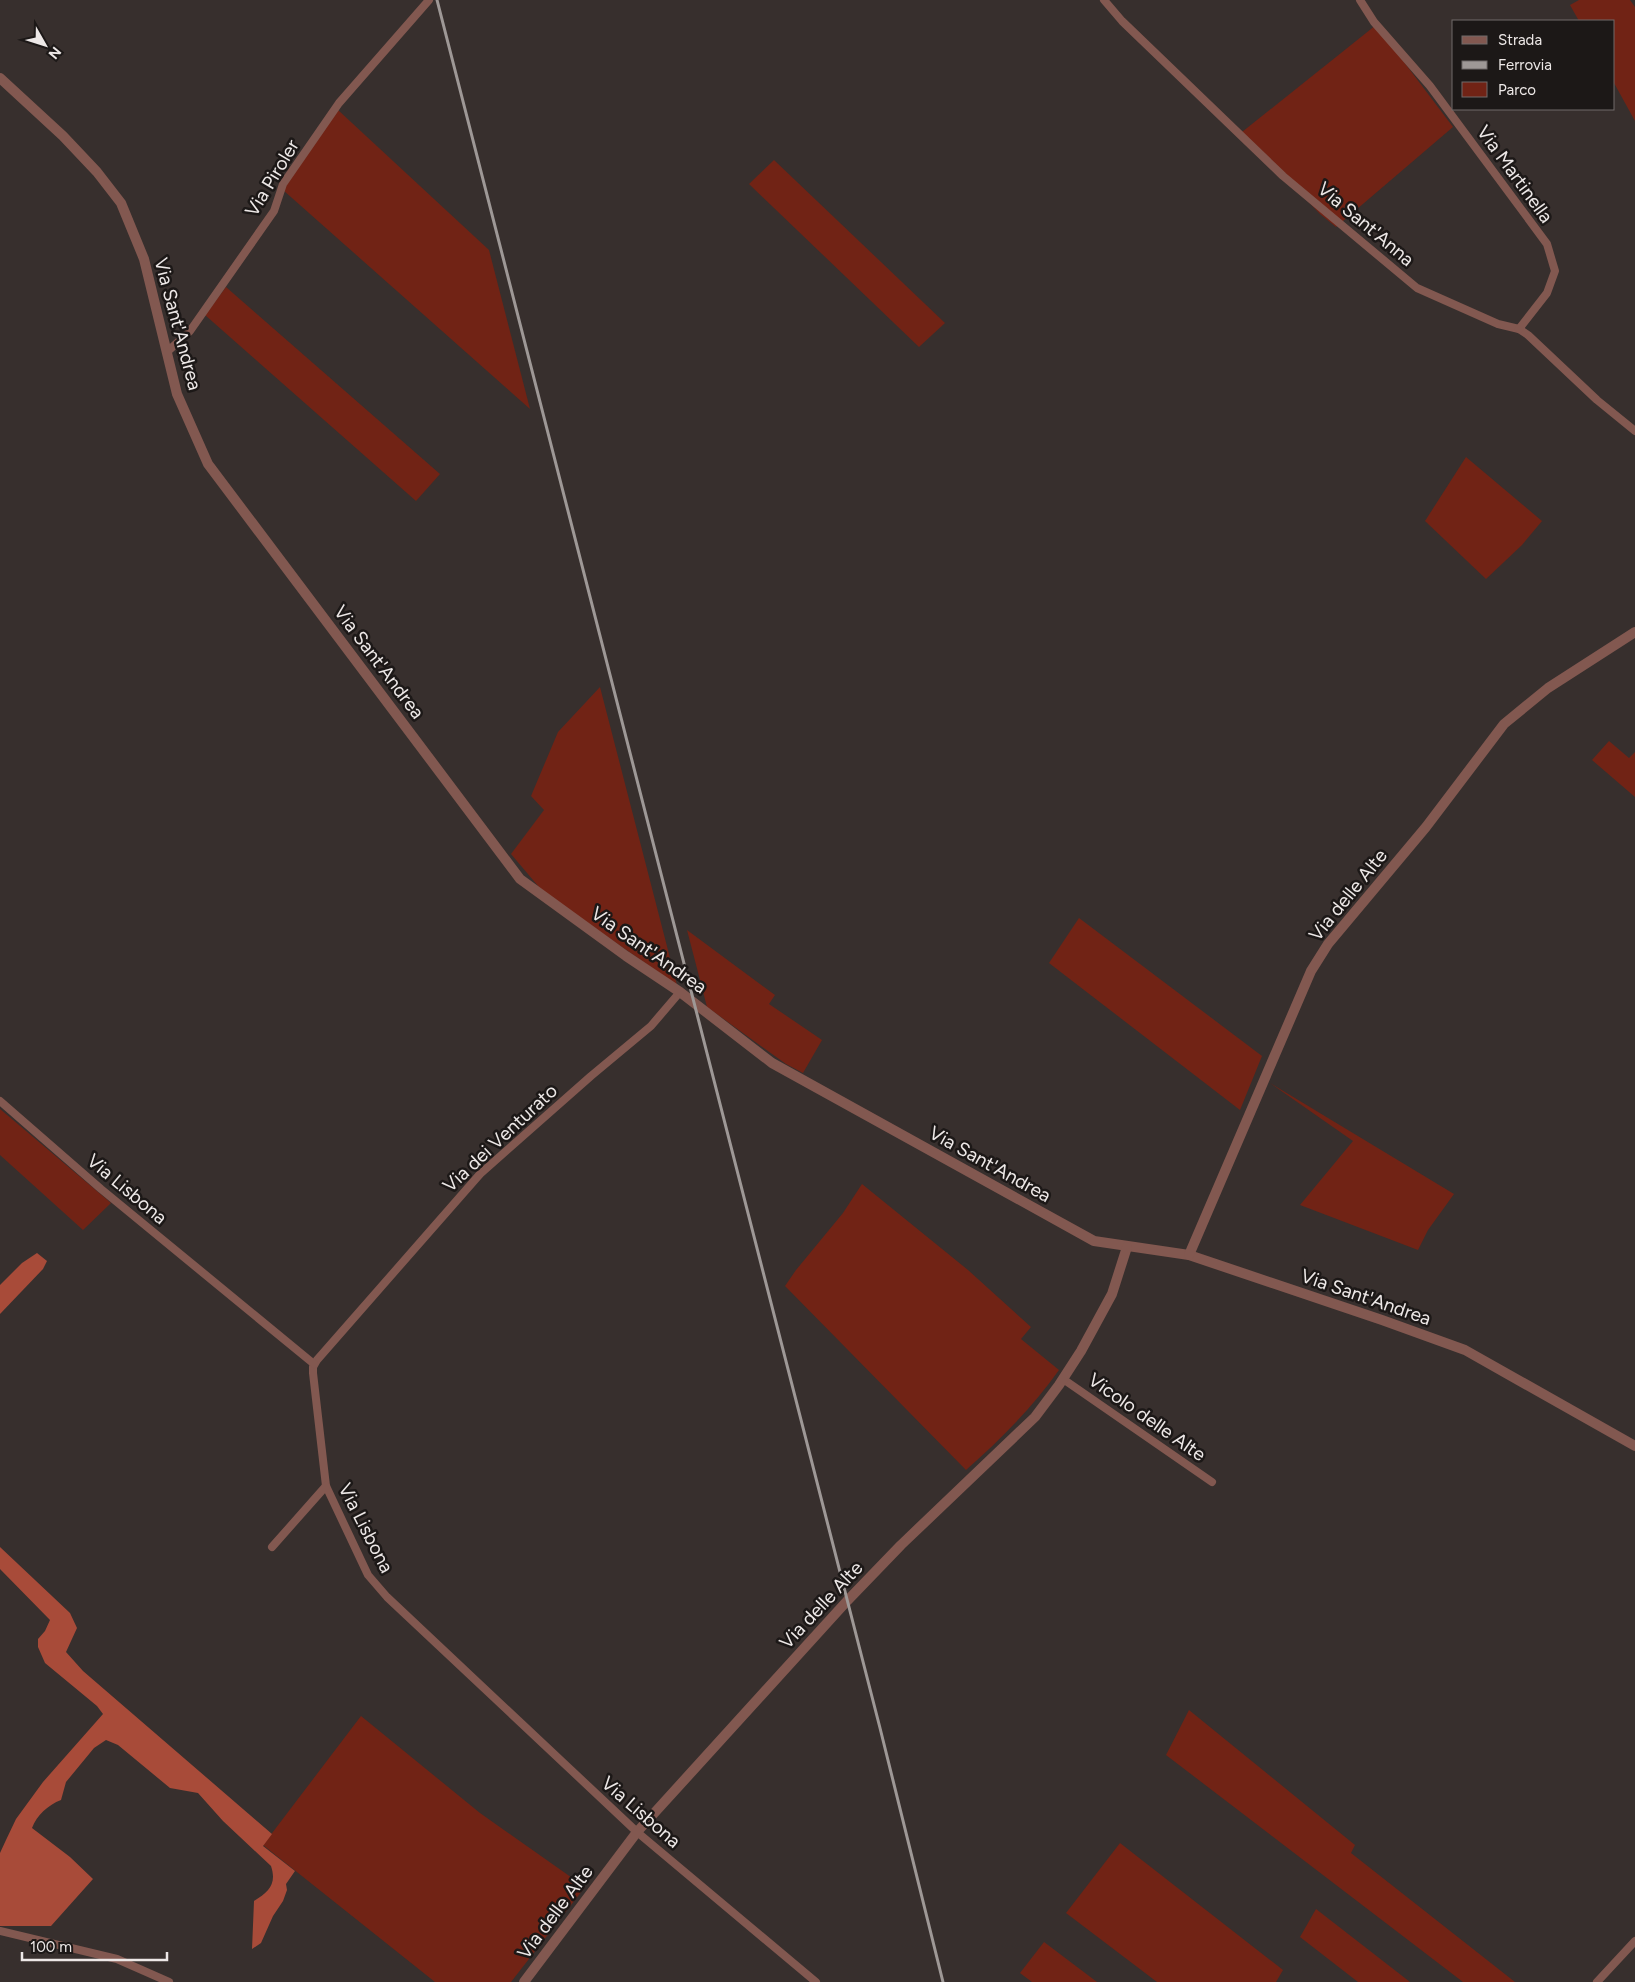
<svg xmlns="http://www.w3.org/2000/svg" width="1635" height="1982" font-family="Figtree,sans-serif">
<rect width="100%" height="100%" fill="#372f2d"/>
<g fill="#712315">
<path d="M1579,0H1630L1635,7V121L1614,83V21H1579L1570,5Z"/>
<path d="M1376,25L1453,127L1336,227L1320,214L1242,132Z"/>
<path d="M338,110L489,250L530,409L283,190Z"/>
<path d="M774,160L945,323L919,347L749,184Z"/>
<path d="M226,287L440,474L416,501L205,315Z"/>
<path d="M1466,457L1542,521L1522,545L1486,579L1425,521Z"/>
<path d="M600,687L677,985L544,893L511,854L544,810L531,796L558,732Z"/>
<path d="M1609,741L1629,758L1635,752V797L1592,760Z"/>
<path d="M1079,918L1262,1056L1240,1110L1049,963Z"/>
<path d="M687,930L775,995L769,1004L822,1040L803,1073L786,1064L707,1007Z"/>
<path d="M1270,1083L1454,1194L1428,1230L1418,1250L1300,1205L1353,1141Z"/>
<path d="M0,1109L111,1203L83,1230L0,1155Z"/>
<path d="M862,1184L968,1270L1031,1327L1021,1339L1059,1370C1032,1408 1001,1439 966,1470L785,1286L796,1270L843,1213Z"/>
<path d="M1189,1710L1355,1845L1351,1853L1515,1982H1463L1166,1755Z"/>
<path d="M361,1716L480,1813L585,1887L511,1982H435L263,1845Z"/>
<path d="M1120,1843L1283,1970L1276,1982H1157L1066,1913Z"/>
<path d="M1316,1909L1410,1982H1358L1300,1937Z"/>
<path d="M1044,1942L1097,1982H1032L1020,1973Z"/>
</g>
<g fill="#a84b39">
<path d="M37,1253L47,1261L43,1269L0,1314V1285L22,1263Z"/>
<path d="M0,1547L70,1613L77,1628L66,1652L83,1671L272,1834L263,1846L295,1871L286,1884L287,1890L283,1901L273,1916L261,1943L252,1949L254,1901C269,1892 277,1884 271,1866L223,1821L198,1793L170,1788L118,1745L106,1740L94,1748L66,1782L61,1800C48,1805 37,1815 32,1828L70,1857L93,1879L51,1926H0V1853L6,1840L16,1819L43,1782L103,1714L97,1706L45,1663L38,1647V1639L45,1631L50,1620L0,1569Z"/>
</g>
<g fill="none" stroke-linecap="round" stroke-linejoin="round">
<g stroke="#825850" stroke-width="8">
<path d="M1104,0L1122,21L1283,176L1417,288L1498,324L1519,329L1528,335L1597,400L1635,431"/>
<path d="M1360,0L1374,22L1430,86L1547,244L1555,271L1547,293L1519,329"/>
<path d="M167,352L190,331L274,211L283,184L339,103L429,0"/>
<path d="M680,992L651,1026L591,1076L480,1174L317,1360L313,1367V1373L326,1486L368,1575L387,1597L637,1832L816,1982"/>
<path d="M0,1101L101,1189L314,1364"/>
<path d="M1063,1379L1212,1482"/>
<path d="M272,1547L326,1486"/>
<path d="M0,1931L117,1959L169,1982"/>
<path d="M1597,1982L1635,1941"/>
</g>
<g stroke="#825850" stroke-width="10">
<path d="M0,78L63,136L97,172L121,203L144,259L177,394L208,464L520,879L626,956L680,992L772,1063L1094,1241L1189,1255L1382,1320L1465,1350L1635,1446"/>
<path d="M1189,1255L1311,971L1328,944L1426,827L1504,724L1548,688L1635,632"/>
<path d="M524,1982L637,1832L847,1601L901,1545L1035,1417L1059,1385L1081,1351L1112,1294L1127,1247"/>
</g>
<path stroke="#9e9896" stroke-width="3" d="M437,0L880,1728L943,1982"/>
</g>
<g text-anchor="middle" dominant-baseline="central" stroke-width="5" stroke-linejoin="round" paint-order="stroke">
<g font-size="19" fill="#ede8e7" stroke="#1c1817">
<text transform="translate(1515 174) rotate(54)">Via Martinella</text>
<text transform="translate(272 178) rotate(-59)">Via Piroler</text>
<text transform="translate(1366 224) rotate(40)">Via Sant'Anna</text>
<text transform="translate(178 324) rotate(75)">Via Sant'Andrea</text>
<text transform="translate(379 662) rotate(53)">Via Sant'Andrea</text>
<text transform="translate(1348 895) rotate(-51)">Via delle Alte</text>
<text transform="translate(649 950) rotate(35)">Via Sant'Andrea</text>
<text transform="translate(500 1138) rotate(-43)">Via dei Venturato</text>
<text transform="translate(990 1164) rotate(29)">Via Sant'Andrea</text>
<text transform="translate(127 1189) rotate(40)">Via Lisbona</text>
<text transform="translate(1366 1297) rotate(19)">Via Sant'Andrea</text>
<text transform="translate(1147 1417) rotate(35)">Vicolo delle Alte</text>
<text transform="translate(366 1528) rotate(63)">Via Lisbona</text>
<text transform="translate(821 1605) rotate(-47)">Via delle Alte</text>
<text transform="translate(641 1812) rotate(41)">Via Lisbona</text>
<text transform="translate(555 1912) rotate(-53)">Via delle Alte</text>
</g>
</g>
<rect x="1452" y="20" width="162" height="90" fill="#1c1817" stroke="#706b6a"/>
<rect x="1462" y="36" width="25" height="8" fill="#825850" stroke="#706b6a"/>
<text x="1498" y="45" font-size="15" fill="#ede8e7">Strada</text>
<rect x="1462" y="61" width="25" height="8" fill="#9e9896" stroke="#706b6a"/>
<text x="1498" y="70" font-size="15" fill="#ede8e7">Ferrovia</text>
<rect x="1462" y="82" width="25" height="15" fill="#712315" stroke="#706b6a"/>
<text x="1498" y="95" font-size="15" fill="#ede8e7">Parco</text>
<g transform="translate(45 45) rotate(129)" stroke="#1c1817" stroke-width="4" paint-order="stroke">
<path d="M0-4L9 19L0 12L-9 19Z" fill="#ede8e7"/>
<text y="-8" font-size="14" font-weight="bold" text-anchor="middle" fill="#ede8e7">N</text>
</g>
<path d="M22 1952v8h145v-8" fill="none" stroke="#ede8e7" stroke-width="2.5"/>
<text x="30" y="1952" font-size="15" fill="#ede8e7" stroke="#1c1817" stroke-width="4" paint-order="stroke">100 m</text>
</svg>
